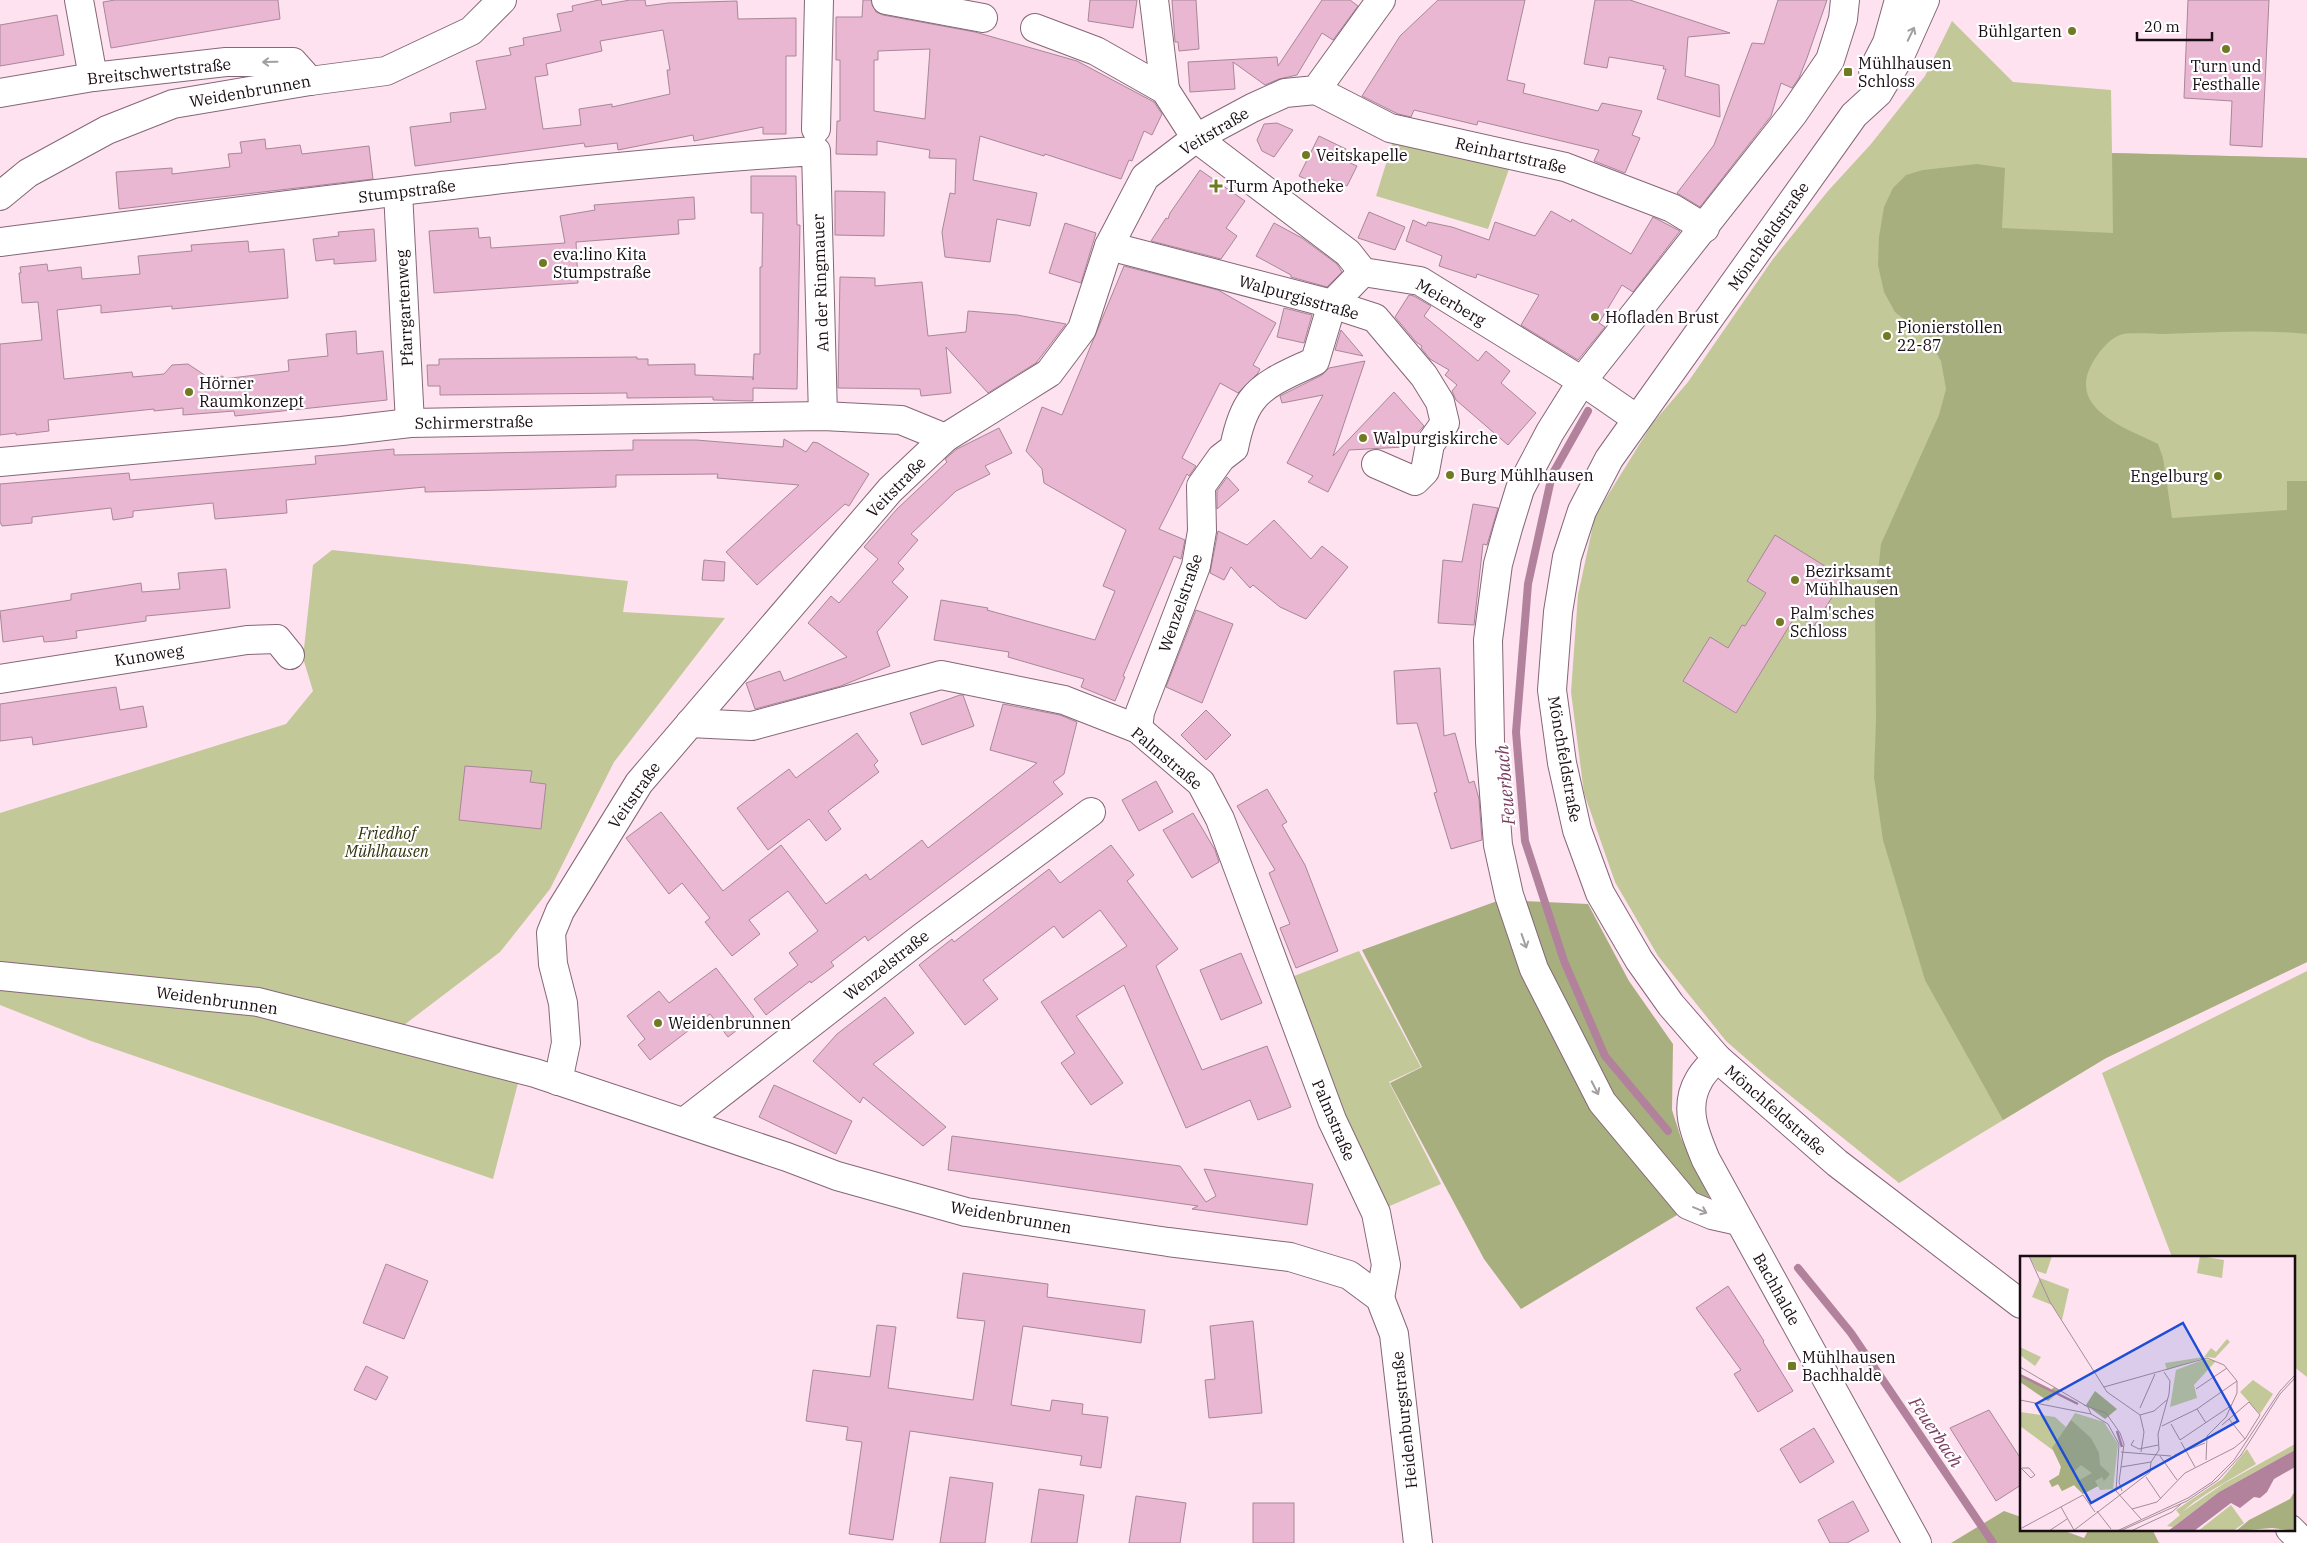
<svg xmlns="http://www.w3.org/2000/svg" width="2307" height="1543" font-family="'IBM Plex Serif',serif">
<rect width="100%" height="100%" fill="#fee2f0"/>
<g fill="#c2c898">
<path d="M1952,21L2013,82L2111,90L2112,153L2307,158V962L2106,1058L1899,1183L1766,1076L1726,1041L1658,956L1615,882L1584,793L1571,692L1578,595L1595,516L1652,424L1688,382L1773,259L1828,191L1871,144L1925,76Z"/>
<path d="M1394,138L1510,166L1488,229L1376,196Z"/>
<path d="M332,550L628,581L623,612L725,618L614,762L550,889L500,952L404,1025L237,987L0,965V813L286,724L313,691L303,658L313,565Z"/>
<path d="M1359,951L1421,1067L1389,1082L1441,1184L1385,1208L1340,1115L1289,978Z"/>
<path d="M2307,971V1377L2293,1366V1257H2172L2102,1073Z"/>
<path d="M0,988L229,1009L492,1074L518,1083L493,1179L91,1041L0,1005Z"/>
</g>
<g fill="#a8af7e">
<path d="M2112,153L2307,158V334C2260,329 2209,333 2162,334C2151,334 2129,332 2120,335C2110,338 2098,353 2093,362C2065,409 2127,428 2158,444L2163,458L2172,518L2287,510V481H2307V962L2106,1058L2003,1120L1925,980L1883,840L1874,777L1876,719L1875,600L1881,544L1939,415L1946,389L1941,361L1929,340L1895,312L1884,292L1878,265L1879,237L1884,207L1893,188L1906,175L1923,170L1977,164L2005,168L2002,228L2113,233Z"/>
<path d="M1500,900L1588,904L1629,981L1673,1044L1672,1110L1681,1138L1711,1201L1682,1212L1521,1309L1484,1259L1390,1083L1422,1067L1362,950Z"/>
<path d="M2004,1511L2021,1517V1529H2059L2084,1538L2089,1529H2152L2159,1543H1951Z"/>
</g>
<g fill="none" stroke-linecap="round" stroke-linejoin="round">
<g stroke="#b2829c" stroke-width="8">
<path d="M1588,411L1552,475L1528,584L1516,732L1525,841L1564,961L1605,1056L1668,1131"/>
<path d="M1798,1268L1851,1333L1993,1543"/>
</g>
</g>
<g fill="#eab7d2" stroke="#a78798" fill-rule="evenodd">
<path d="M115,0H278L280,19L111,48L103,2Z"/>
<path d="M599,0H601L602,5L630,0H645L646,6L668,3L737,1L738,19L796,18V56H786V134H763V127L694,141L693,135L618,150L617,143L585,147L584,143L415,166L410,127L451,122L450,113L486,109L476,61L511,55L509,48L524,45L523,38L561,31L557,14L573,11L572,6ZM663,30L670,70H667L670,94L612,107V104L579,109L581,125L543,129L535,77L548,75L546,64L602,51L600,41Z"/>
<path d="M863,0H871L876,12L883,15L975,32L1077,61L1154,102L1162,114L1152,135L1144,131L1132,161L1129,160L1121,179L1045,154L1044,156L980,136L973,180L1037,193L1030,226L997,219L990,262L945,257L942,232L950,193L955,194L956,159L929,158L930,150L877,141V155L836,154L837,121H840V60H836V17H862ZM930,49L925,119L874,111V60H878V51Z"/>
<path d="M1090,0H1137L1133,28L1088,21Z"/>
<path d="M1172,0H1196L1199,49L1179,51L1178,42H1175Z"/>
<path d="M1322,0H1350L1358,6L1333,40L1322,33L1297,75L1279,79L1265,85L1233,62L1235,89L1190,92L1188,62L1277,57L1278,66Z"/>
<path d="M1438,0H1525L1507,80L1525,84L1523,93L1598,111L1602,103L1642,111L1632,135L1640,138L1625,173L1594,161L1599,150L1478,121L1477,125L1414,110L1411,117L1398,114L1362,96L1400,36Z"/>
<path d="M1595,0H1630L1730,33L1688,37L1685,76L1719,85L1720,117L1657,99L1666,69H1663L1664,66L1609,57L1607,68L1584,64Z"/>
<path d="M1778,0H1827L1807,58L1799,78L1792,88L1781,83L1771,116L1700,207L1677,193L1714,145L1752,43L1764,44Z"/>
<path d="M2188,0H2269L2262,147L2230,145L2232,101L2184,98Z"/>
<path d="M57,15L64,55L0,66V25Z"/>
<path d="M1277,123L1293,130L1274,157L1262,151L1257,140L1264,124Z"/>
<path d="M1319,136L1346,149L1341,159L1357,166L1347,186L1331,179L1327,189L1299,176Z"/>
<path d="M265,139L266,149L300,145L302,154L369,146L373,179L119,209L116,172L172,168V174L230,167L228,154L242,153L240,142Z"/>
<path d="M1200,170L1245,201L1226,228L1237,236L1221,259L1151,241L1166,218L1168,219L1170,213Z"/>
<path d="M751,176H796L797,225H800L797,389L753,388V401L713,400V397L627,398V393L440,395V386H428L427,365H439V359L637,357V359H648V365L695,364V375L753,377V380L754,354H760V267H762L763,213H751Z"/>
<path d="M835,191L885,192L884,236L835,235Z"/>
<path d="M694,197L695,219L678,220L679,234L576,242L578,283L434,293L429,231L478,228L479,238L490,237L491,248L565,243L560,216L595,210L594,205Z"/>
<path d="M1551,211L1571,222L1572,219L1631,254L1653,217L1680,231L1633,292L1622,285L1599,323L1605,327L1578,360L1521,325L1539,295L1477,274L1476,278L1439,266L1442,256L1406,241L1413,220L1426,226L1428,222L1452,227L1489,240L1495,222L1535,236Z"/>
<path d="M1369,212L1405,227L1395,250L1358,238Z"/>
<path d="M1065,223L1096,233L1081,283L1049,273Z"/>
<path d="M1274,223L1302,238L1337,264L1342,272L1327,287L1291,277V275L1256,256Z"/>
<path d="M374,229L376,261L334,264V259L316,261L313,239L339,236L338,232Z"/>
<path d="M248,241L249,252L284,249L288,298L172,309V306L101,313V305L57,310L64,379L132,372L133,377L164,374L172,365L188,364L209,378L223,376V379L289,371L288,360L328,356L326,334L356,331L357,354L383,351L387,400L235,416L234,411L183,415V408L154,411V409L48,420L49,431L16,435V433L0,435V344L42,340L38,302L22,303L19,273H21L20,267L47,264L48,271L81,267L82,279L140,274L138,256L192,251L191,245Z"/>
<path d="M1124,266L1218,290L1276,323L1253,365L1260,369L1258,373L1238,393L1220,383L1182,458L1196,466L1189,476L1187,474L1159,529L1185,540L1181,559L1174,556L1123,676L1125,677L1115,701L1081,687L1084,679L1008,657L1009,652L934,640L941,600L988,608L987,610L1095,640L1115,591L1103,586L1126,530L1044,483L1042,469L1026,451L1042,407L1062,415Z"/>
<path d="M840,277L875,278V286L922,282L928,336L966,332L968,311L1017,315L1066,324L1036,363L988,393L946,347L951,393L921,396L920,389L838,388Z"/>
<path d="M1409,295L1414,296L1431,306L1424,316L1478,361L1486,351L1510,371L1501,383L1536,413L1508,445L1456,400L1452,391L1457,385L1445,375L1449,370L1430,359L1421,348L1422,346L1416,342L1395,317Z"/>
<path d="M1284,308L1312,315L1304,343L1277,337Z"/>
<path d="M1341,330L1363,356L1335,350Z"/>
<path d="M1365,361L1333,456L1394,392L1424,426L1404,447L1349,450L1328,492L1308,482L1313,476L1287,463L1323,395L1282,403L1280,396L1322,375L1329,368Z"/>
<path d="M999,428L1012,453L985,466L990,474L956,491L911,534L918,540L898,563L904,569L892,582L908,597L877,632L890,666L841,686L755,709L746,683L780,671L784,681L847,657L808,623L831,596L839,603L878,559L864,547L897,509L947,462L945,459L957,449Z"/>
<path d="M784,439L806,452L813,442L818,443L869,474L849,506L845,504L757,585L726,552L799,485L717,478L718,474L616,475V487L425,492V487L286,500L287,513L215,519L213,503L133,511V517L113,520L111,508L32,517V523L2,526L0,522V484L129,473L130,480L247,470L316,464L315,456L394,449V455L633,450V440H696L783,447Z"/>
<path d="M1227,477L1239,490L1217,509V491Z"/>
<path d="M1473,504L1498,508L1487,545L1483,544L1474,625L1438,623L1443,560L1462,562Z"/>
<path d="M1274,520L1311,559L1322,546L1348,567L1306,619L1280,607L1253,585L1250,588L1231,567L1224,580L1210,573L1218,531L1247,545Z"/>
<path d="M1775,535L1844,578L1814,626L1796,615L1736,713L1683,681L1710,637L1728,648L1742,625L1745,626L1766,593L1747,581Z"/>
<path d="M704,560L725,562L724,581L702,580Z"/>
<path d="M226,569L230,608L146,616V621L76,631L77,638L56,641L44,642L43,636L3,642L0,611L71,600V594L141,583L142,592L180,589L178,573Z"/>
<path d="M1196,610L1233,624L1202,703L1166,687Z"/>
<path d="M1440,668L1444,736L1455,733L1469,783L1474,781L1479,799L1482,840L1451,849L1434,793L1437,792L1417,723L1397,724L1394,671Z"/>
<path d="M116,687L120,710L143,706L147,727L33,745L32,737L0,741V704Z"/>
<path d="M960,695H963L974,726L922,745L910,713Z"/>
<path d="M1003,704L1060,715L1077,722L1064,774L1053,782L1063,794L868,941L865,936L831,962L834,966L811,983L810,981L766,1015L754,999L798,965L789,953L818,931L788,891L749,920L760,934L732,956L705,922L710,918L682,883L669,894L626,838L661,812L723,891L781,845L826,904L866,874L870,880L922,840L928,848L1037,763L990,750Z"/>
<path d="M1206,710L1231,735L1206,760L1181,735Z"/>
<path d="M857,733L878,761L874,765L879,772L828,811L841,829L826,841L809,819L768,850L737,808L789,769L796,778Z"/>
<path d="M465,766L532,771L530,782L546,784L541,829L459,820Z"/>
<path d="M1156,781L1173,812L1139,831L1122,800Z"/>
<path d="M1267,789L1287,822L1282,825L1305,865L1338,951L1296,968L1280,928L1290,924L1269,873L1275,870L1237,806Z"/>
<path d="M1193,813L1215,850L1219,862L1192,878L1163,830Z"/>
<path d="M1111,845L1134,875L1127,881L1178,949L1156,966L1202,1070L1267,1046L1291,1107L1258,1120L1250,1100L1186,1128L1124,985L1076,1016L1123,1083L1091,1105L1061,1063L1075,1053L1041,1002L1127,946L1100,910L1063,938L1054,926L983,980L998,999L965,1025L919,965L952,939L954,942L1049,869L1060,883Z"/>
<path d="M1241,953L1262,1003L1221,1020L1200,970Z"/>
<path d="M716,968L754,1017L728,1037L710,1014L650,1060L638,1045L645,1039L627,1016L659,991L669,1003Z"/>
<path d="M885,997L914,1033L873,1064L946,1127L923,1146L863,1097L860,1103L813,1061L837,1034Z"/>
<path d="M774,1085L852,1121L836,1154L759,1117Z"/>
<path d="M952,1136L1180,1166L1206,1202L1216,1196L1204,1169L1313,1184L1307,1225L1192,1209L1198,1206L948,1170Z"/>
<path d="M386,1264L428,1281L404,1339L363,1323Z"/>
<path d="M963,1273L1048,1284L1047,1297L1145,1310L1141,1343L1023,1326L1011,1405L1050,1411L1052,1400L1083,1404L1082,1414L1108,1417L1101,1468L1080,1465L1082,1456L910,1431L893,1540L849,1534L862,1442L846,1440L848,1427L806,1421L813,1370L870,1377L877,1325L896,1327L888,1388L973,1400L985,1321L957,1318Z"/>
<path d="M1728,1286L1764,1341L1763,1342L1793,1391L1758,1412L1734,1374L1741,1370L1696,1308Z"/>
<path d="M1253,1321L1262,1413L1209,1418L1205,1380L1215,1379L1210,1326Z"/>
<path d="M366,1366L388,1377L376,1400L354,1390Z"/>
<path d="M1989,1410L2021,1459V1485L1996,1501L1950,1428Z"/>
<path d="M1814,1428L1834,1462L1800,1483L1780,1449Z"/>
<path d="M950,1477L993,1483L985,1543H940Z"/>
<path d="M1039,1489L1084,1495L1077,1543H1031Z"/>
<path d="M1136,1496L1186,1503L1180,1543H1129Z"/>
<path d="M1853,1501L1869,1531L1847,1543H1830L1818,1520Z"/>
<rect x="1253" y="1503" width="41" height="40"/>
</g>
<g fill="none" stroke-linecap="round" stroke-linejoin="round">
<defs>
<g id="street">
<path d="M79,0L93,77"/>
<path d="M886,0L983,18"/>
<path d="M1154,0L1165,90"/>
<path d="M1035,28L1096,51L1165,90L1196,138L1348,253L1363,272L1420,281L1582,381L1637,419"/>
<path d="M1316,90L1390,128L1565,167L1672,208L1705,228"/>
<path d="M0,93L93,77L226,62H293L310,81"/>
<path d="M816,129L819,0"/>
<path d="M398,192L410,423"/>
<path d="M0,242C271,208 543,168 816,151L823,416"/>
<path d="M1109,246L1332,304L1375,318L1424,376L1440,402L1445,423L1430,444L1425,471L1415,481L1376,464"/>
<path d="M0,462L342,431L410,423L823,416L901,420L945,438"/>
<path d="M0,679L247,640L277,639L290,655"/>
<path d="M690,723L752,726L941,675L1064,700L1138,729L1201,783L1220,819L1332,1120L1376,1213L1386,1265L1380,1298"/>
<path d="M1138,729L1140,712L1196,566L1202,531L1201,486L1221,458L1234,448C1237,433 1242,413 1252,400C1266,381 1295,371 1315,361L1332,304L1363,272"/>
<path d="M1717,1058C1711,1065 1703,1072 1699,1080C1683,1107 1695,1134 1706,1160L1917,1543"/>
<path d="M558,1081L566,1043L563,1003L553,964L551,933L560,911L639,783L890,490L945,438L1049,373L1082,329L1109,246L1145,177L1196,138L1252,108L1285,93L1316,90L1381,0"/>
<path d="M684,1122L921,938L1091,812"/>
<path d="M1739,1221L1712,1215L1688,1205L1602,1102L1534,969L1509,895L1498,845L1490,742L1488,640L1498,564L1508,528L1520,489L1550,432L1582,381L1793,114L1830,60L1843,19L1845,0"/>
</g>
<g id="secondary">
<path d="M1925,0L1900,56L1878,93L1854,115L1609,459L1582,511L1567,557L1558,612L1552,690L1562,763L1577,830L1600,893L1639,960L1671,1005L1717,1058L1837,1163L2021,1304"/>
<path d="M1873,70L1887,43L1899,0"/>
<path d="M0,196L28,173L107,130L173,104L310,81L386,71L471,31L502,0"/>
<path d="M0,976L258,1002L535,1073L787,1157L837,1176L966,1212L1168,1242L1290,1257L1349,1275L1380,1298L1394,1334L1418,1543"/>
<path d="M2290,1529L2304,1543"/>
</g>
</defs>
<use href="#street" stroke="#856777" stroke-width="30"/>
<use href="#secondary" stroke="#856777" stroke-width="30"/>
<use href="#street" stroke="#fff" stroke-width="28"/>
<use href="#secondary" stroke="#fff" stroke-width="28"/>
</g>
<defs><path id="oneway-shaft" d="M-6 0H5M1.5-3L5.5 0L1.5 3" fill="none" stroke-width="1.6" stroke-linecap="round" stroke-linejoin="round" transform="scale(1.25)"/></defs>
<g stroke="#a39ea1">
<use href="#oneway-shaft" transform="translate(1911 34) rotate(-64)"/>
<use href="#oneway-shaft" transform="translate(270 62) rotate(179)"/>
<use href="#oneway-shaft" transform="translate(1524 941) rotate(71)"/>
<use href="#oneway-shaft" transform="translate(1595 1088) rotate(63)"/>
<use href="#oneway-shaft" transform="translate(1700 1210) rotate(23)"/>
</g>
<g fill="#717923" stroke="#fff" stroke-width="2">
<circle cx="2072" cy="31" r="5"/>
<circle cx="2226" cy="49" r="5"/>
<rect x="1843" y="67" width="10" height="10" rx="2.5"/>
<circle cx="1306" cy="155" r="5"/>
<path d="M1213.5 178.5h5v5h5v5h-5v5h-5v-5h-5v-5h5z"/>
<circle cx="543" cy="263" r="5"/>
<circle cx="1595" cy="317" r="5"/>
<circle cx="1887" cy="336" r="5"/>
<circle cx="189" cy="392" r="5"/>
<circle cx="1363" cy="438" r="5"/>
<circle cx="1450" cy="475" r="5"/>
<circle cx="2218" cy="476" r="5"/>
<circle cx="1795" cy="580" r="5"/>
<circle cx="1780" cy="622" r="5"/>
<circle cx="658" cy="1023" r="5"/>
<rect x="1787" y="1361" width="10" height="10" rx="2.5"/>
</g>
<g text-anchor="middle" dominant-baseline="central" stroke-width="4.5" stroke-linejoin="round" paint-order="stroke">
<g font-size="16" fill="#180d13" stroke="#fff" text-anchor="start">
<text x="2062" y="31" text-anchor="end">Bühlgarten</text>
<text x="1858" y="63">Mühlhausen<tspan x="1858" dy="18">Schloss</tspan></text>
<text x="2226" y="66" text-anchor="middle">Turn und<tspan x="2226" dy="18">Festhalle</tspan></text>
<text x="1316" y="155">Veitskapelle</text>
<text x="1226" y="186">Turm Apotheke</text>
<text x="553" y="254">eva:lino Kita<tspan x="553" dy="18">Stumpstraße</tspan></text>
<text x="1605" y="317">Hofladen Brust</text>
<text x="1897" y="327">Pionierstollen<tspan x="1897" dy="18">22-87</tspan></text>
<text x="199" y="383">Hörner<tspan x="199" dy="18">Raumkonzept</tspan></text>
<text x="1373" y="438">Walpurgiskirche</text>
<text x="1460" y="475">Burg Mühlhausen</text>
<text x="2208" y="476" text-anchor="end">Engelburg</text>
<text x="1805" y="571">Bezirksamt<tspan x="1805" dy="18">Mühlhausen</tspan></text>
<text x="1790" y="613">Palm'sches<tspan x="1790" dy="18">Schloss</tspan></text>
<text x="668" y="1023">Weidenbrunnen</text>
<text x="1802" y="1357">Mühlhausen<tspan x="1802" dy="18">Bachhalde</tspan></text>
</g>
<g font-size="16" fill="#180d13" stroke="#fff">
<text transform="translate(159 71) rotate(-6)">Breitschwertstraße</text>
<text transform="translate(250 91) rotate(-10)">Weidenbrunnen</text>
<text transform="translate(1214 131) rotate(-31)">Veitstraße</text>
<text transform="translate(1511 155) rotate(13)">Reinhartstraße</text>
<text transform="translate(407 191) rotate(-7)">Stumpstraße</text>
<text transform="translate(1768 236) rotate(-55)">Mönchfeldstraße</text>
<text transform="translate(820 283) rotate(-92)">An der Ringmauer</text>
<text transform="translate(1299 297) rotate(16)">Walpurgisstraße</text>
<text transform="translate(1451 302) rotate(30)">Meierberg</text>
<text transform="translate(404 308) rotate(-93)">Pfarrgartenweg</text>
<text transform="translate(474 422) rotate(-1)">Schirmerstraße</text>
<text transform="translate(896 487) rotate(-46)">Veitstraße</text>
<text transform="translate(1180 603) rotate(-71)">Wenzelstraße</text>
<text transform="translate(149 655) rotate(-9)">Kunoweg</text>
<text transform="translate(1167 758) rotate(40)">Palmstraße</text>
<text transform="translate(1565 759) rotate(80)">Mönchfeldstraße</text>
<text transform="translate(634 795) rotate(-55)">Veitstraße</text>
<text transform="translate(886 965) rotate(-38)">Wenzelstraße</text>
<text transform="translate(217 1000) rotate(8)">Weidenbrunnen</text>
<text transform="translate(1776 1110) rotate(41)">Mönchfeldstraße</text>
<text transform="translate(1334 1120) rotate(67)">Palmstraße</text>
<text transform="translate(1011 1217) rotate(10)">Weidenbrunnen</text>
<text transform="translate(1777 1289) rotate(61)">Bachhalde</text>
<text transform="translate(1404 1420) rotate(-96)">Heidenburgstraße</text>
</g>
<g font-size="16" font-style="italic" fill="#31350e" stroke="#fff">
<text x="387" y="833">Friedhof<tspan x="387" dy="18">Mühlhausen</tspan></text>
</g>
<g font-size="18" font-style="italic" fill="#7a3c61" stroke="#fff">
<text transform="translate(1505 785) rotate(-95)">Feuerbach</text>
<text transform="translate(1936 1432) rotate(56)">Feuerbach</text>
</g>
</g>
<g transform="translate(2020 1256)">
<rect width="275" height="275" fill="#fee2f0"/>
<path d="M9,0H32L26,18L17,15ZM180,0L204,4L202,22L177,17ZM20,22L49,33L42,64L32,49L12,41ZM207,83L210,86L195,102L186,101L147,114L145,107L184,101L191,92L196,96ZM0,91L21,101L15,110L0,99ZM185,103L196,105L174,129L177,142L150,151L156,114ZM233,124L253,138L240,158L220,136ZM0,156L35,161L46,171L42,178L55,157L84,166L98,188L93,233L80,234L78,230L63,238L54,229L42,235L38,228L32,231L29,225L39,219L41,211L38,198L0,170ZM275,188V194L199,236L153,271L147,270L160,259L156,254L202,223L227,193L236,208L192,234L174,246L162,256L203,228ZM211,249L224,267L213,275H178Z" fill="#c2c898"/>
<path d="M0,120L31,134L34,131L40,135L28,145L0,126ZM75,135L97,153L85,163L66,149ZM51,164L71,182L79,197L80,209L90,218L84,225L82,221L75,225L78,230L63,238L54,229L42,235L38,228L32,231L29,225L39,219L41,211L32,192ZM61,209L72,217L58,225L53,217ZM275,235V275L252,272L216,275L229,264L270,243Z" fill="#a8af7e" fill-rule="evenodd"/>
<path d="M275,194V211L254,223L247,236L240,242L234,241L220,252L211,247L174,275H148L199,236Z" fill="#b2829c"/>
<path fill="none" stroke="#b2829c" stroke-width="2.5" d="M0,119L58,148M97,175L102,191"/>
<path fill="none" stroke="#a28d98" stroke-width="1" d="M9,0L30,46L87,136L120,159L134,155L148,143M0,111L68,151L71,158M84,131L187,102L204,109L217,125V137L206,161L187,180L186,204M176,133L207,112M0,144L71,158L88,168L99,188L96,235L121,263M64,149L86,157L100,177L104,188L99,226L102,235M120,152L135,118M177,153L186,167M120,159L124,176L121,196M209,163L225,183M151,168L160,184L212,149M142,170L177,153L217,125M114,184L111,189L119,193L138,189M161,186L175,211M101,196L151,200M155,199L185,187M140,200L157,224M0,211L11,222L15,219L9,212H2M101,211L131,206M126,221L141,243M41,251L54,274M112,253L137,246L165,217L214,192L225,183L240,159L229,146L202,169M77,255L91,273M0,273L63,239L75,256M29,275L47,263M53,275L130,216L131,206L139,194L138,178L149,138L150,125L144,116M97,275L168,242L192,226L214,204L260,135L275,119M100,275L167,245L198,224L221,199L260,138L275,122M111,275L152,256L161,248"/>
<path fill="#1d4ed8" fill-opacity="0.15" stroke="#1d4ed8" stroke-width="2.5" d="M163,67L218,165L71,247L16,148Z"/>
<rect width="275" height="275" fill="none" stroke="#180d13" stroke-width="2.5"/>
</g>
<path d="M2137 32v8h75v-8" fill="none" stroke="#180d13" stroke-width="2.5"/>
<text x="2144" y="32" font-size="15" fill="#180d13" stroke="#ffffff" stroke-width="4" paint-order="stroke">20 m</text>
</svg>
